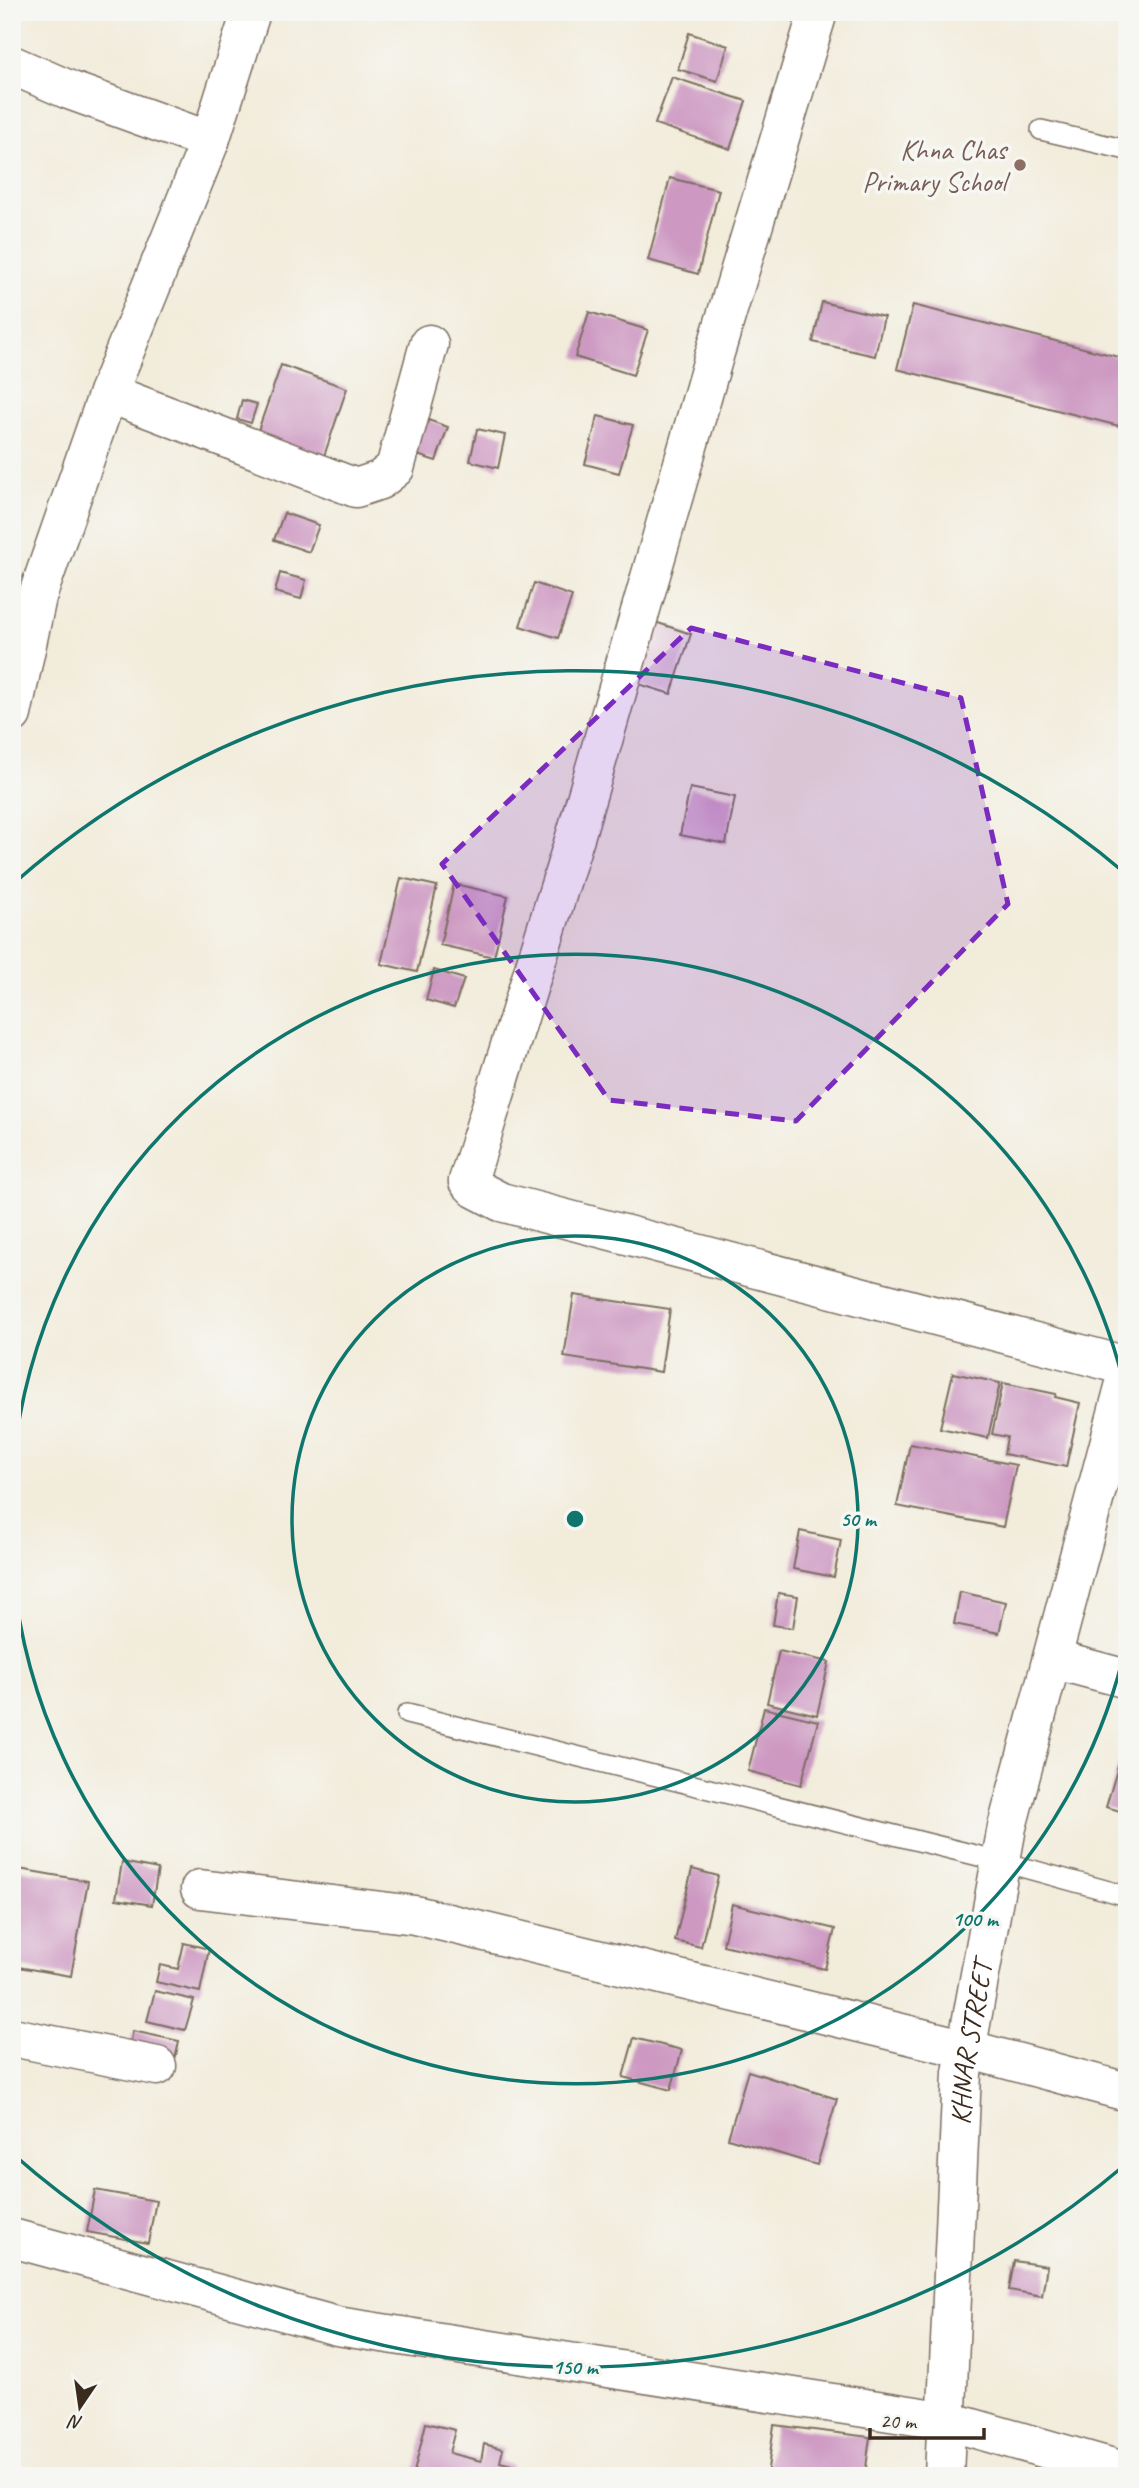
<svg xmlns="http://www.w3.org/2000/svg" width="1139" height="2488" font-family="Caveat,sans-serif">
<rect width="100%" height="100%" fill="#f6f6f2"/>
<filter id="ink" filterUnits="userSpaceOnUse"><feTurbulence type="fractalNoise" baseFrequency=".0143" numOctaves="2"/><feDisplacementMap in="SourceGraphic" scale="14" xChannelSelector="R" yChannelSelector="G"/><feConvolveMatrix kernelMatrix="1 2 1 2 8 2 1 2 1" color-interpolation-filters="sRGB"/></filter>
<filter id="wash" filterUnits="userSpaceOnUse"><feTurbulence type="fractalNoise" baseFrequency=".00686" numOctaves="4" result="noise"/><feDisplacementMap in="SourceGraphic" scale="28" xChannelSelector="R" yChannelSelector="G"/><feGaussianBlur stdDeviation="1.57" result="paint"/><feColorMatrix in="noise" values="0 0 0 0 0 0 0 0 0 0 0 0 0 0 0 0 0 1.4 0 .05"/><feComposite in="paint" operator="in"/></filter>
<g filter="url(#wash)">
<rect width="100%" height="100%" fill="#f2ecdb"/>
<g id="blocks">
<g fill="#cd99c2">
<path d="M1108,12H1127V18L1108,13Z"/>
<path d="M689,33L728,46L717,81L678,69Z"/>
<path d="M672,77L746,101L730,149L655,124Z"/>
<path d="M670,178L719,190L698,274L648,260Z"/>
<path d="M822,302L884,317L875,356L813,342Z"/>
<path d="M913,305L1127,359V394L1119,426L897,369Z"/>
<path d="M589,312L648,330L633,375L575,357Z"/>
<path d="M281,365L347,388L320,468L253,445Z"/>
<path d="M242,400L257,404L251,423L237,419Z"/>
<path d="M417,416L448,427L436,461L405,451Z"/>
<path d="M598,416L633,425L619,473L585,464Z"/>
<path d="M477,429L505,435L498,468L470,461Z"/>
<path d="M284,513L319,525L309,552L274,540Z"/>
<path d="M280,573L306,580L301,599L275,592Z"/>
<path d="M534,583L572,596L558,638L520,626Z"/>
<path d="M652,621L691,634L671,694L632,682Z"/>
<path d="M690,788L735,797L726,844L680,835Z"/>
<path d="M401,878L437,886L417,972L381,964Z"/>
<path d="M454,884L508,896L494,957L440,945Z"/>
<path d="M434,970L464,979L454,1008L426,1000Z"/>
<path d="M574,1295L670,1309L661,1372L564,1357Z"/>
<path d="M953,1373L1000,1383L988,1438L940,1428Z"/>
<path d="M1003,1383L1056,1394L1055,1397L1080,1403L1066,1467L1004,1454L1007,1437L992,1434Z"/>
<path d="M910,1444L1016,1465L1003,1527L897,1506Z"/>
<path d="M800,1531L841,1540L834,1577L793,1569Z"/>
<path d="M960,1592L1006,1602L999,1633L954,1624Z"/>
<path d="M778,1593L798,1596L793,1628L773,1625Z"/>
<path d="M779,1651L829,1662L817,1715L767,1703Z"/>
<path d="M764,1708L818,1721L801,1785L748,1771Z"/>
<path d="M1119,1763L1127,1766V1813L1106,1807Z"/>
<path d="M122,1862L158,1869L152,1905L116,1899Z"/>
<path d="M19,1869L88,1881L71,1976L12,1966V1906Z"/>
<path d="M692,1869L718,1876L701,1947L675,1941Z"/>
<path d="M732,1904L835,1929L825,1969L723,1945Z"/>
<path d="M184,1943L209,1949L200,1992L156,1982L160,1965L178,1969Z"/>
<path d="M155,1991L194,2000L185,2030L147,2021Z"/>
<path d="M133,2031L179,2041L173,2069L127,2058Z"/>
<path d="M634,2038L682,2050L671,2090L623,2077Z"/>
<path d="M748,2071L837,2099L817,2165L728,2138Z"/>
<path d="M95,2190L156,2201L148,2243L87,2232Z"/>
<path d="M1014,2261L1047,2266L1042,2296L1009,2290Z"/>
<path d="M426,2423L455,2430L449,2453L481,2461L484,2444L503,2449L500,2462L512,2465L509,2476H413Z"/>
<path d="M774,2425L870,2437L865,2476H767Z"/>
</g>
</g>
</g>
<g filter="url(#ink)">
<use href="#blocks" fill-opacity="0" stroke="#7b6e60" stroke-width="2"/>
<g fill="none" stroke-linecap="round" stroke-linejoin="round">
<defs>
<g id="lane">
<path d="M1041,130L1127,150"/>
<path d="M407,1714L999,1861L1127,1896"/>
</g>
<g id="street">
<path d="M818,12L714,356L576,834L468,1181L476,1189L501,1202L1127,1366"/>
<path d="M12,65L69,90L210,141"/>
<path d="M108,393L356,488L380,480L395,468L429,344"/>
<path d="M12,714L37,597L108,393L210,141L251,12"/>
<path d="M1052,1659L1127,1679"/>
<path d="M200,1889L415,1915L967,2049L1127,2092"/>
<path d="M12,2037L157,2066"/>
<path d="M12,2238L337,2326L948,2421L1127,2472"/>
</g>
<g id="secondary">
<path id="s1" d="M944,2476L962,2073L1007,1827L1127,1376"/>
</g>
</defs>
<use href="#lane" stroke="#7b6e60" stroke-width="22"/>
<use href="#street" stroke="#7b6e60" stroke-width="41"/>
<use href="#secondary" stroke="#7b6e60" stroke-width="41"/>
<use href="#lane" stroke="#fff" stroke-width="19"/>
<use href="#street" stroke="#fff" stroke-width="38"/>
<use href="#secondary" stroke="#fff" stroke-width="38"/>
</g>
</g>
<path fill="#7b2cbf" fill-opacity="0.2" stroke="#7b2cbf" stroke-width="5" stroke-dasharray="14 9" stroke-linejoin="round" d="M691,628L961,698L1008,904L796,1121L609,1100L442,864Z"/>
<g fill="none" stroke="#0f766e" stroke-width="3.5">
<circle cx="575" cy="1519" r="283"/>
<path d="M1127 1641A565 565 0 0 1 13 1573M13 1465A565 565 0 0 1 1127 1397"/>
<path d="M1126 2164A848 848 0 0 1 13 2154M13 884A848 848 0 0 1 1126 874"/>
</g>
<circle fill="#8d6e63" stroke="#f6f6f2" stroke-width="2.5" cx="1020" cy="165" r="7"/>
<g text-anchor="middle" dominant-baseline="central" stroke-width="7" stroke-linejoin="round" paint-order="stroke">
<g font-size="28" fill="#785e54" stroke="#f6f6f2" text-anchor="end">
<text x="1006" y="149">Khna Chas<tspan x="1006" dy="32">Primary School</tspan></text>
</g>
<g font-size="28" fill="#3b2a1e" stroke="#f6f6f2">
<text stroke="none"><textPath href="#s1" startOffset="434">KHNAR STREET</textPath></text>
</g>
</g>
<circle cx="575" cy="1519" r="10" fill="#0f766e" stroke="#f6f6f2" stroke-width="3.5"/>
<g font-size="21" text-anchor="middle" font-weight="bold" fill="#0f766e" stroke="#f6f6f2" stroke-width="7" stroke-linejoin="round" paint-order="stroke">
<text x="858" y="1526">50 m</text>
<text x="975" y="1926">100 m</text>
<text x="575" y="2374">150 m</text>
</g>
<rect width="1139" height="2488" fill="none" stroke="#f6f6f2" stroke-width="42"/>
<g transform="translate(80 2407) rotate(193)" stroke="#f6f6f2" stroke-width="5" paint-order="stroke">
<path d="M0-5L12 26L0 18L-12 26Z" fill="#3b2a1e"/>
<text y="-10" font-size="19" font-weight="bold" text-anchor="middle" fill="#3b2a1e">N</text>
</g>
<path d="M870 2428v10h114v-10" fill="none" stroke="#3b2a1e" stroke-width="3.5"/>
<text x="880" y="2428" font-size="21" fill="#3b2a1e" stroke="#f6f6f2" stroke-width="5" paint-order="stroke">20 m</text>
</svg>
